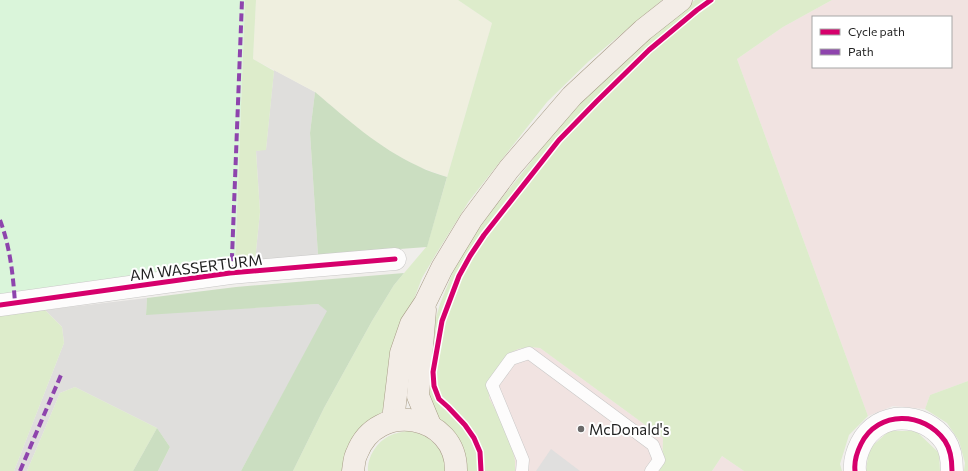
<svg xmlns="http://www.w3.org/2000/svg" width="968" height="471" font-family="Commissioner,sans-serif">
<rect width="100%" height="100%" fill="#f0eeeb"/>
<g fill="#dfdedc">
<path d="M274,70L315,92L310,133L318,255L255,261L260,212L256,151L266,149Z"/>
<path d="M147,298L146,314L318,304L328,311L241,471H158L170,447L157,428L75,387L60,393L27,471H14L64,343L62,327L45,310Z"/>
</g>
<g fill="#f1e3e1" fill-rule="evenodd">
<path d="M832,0H968V381L930,395L925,409L893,406L868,416L737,59L783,27ZM813,17H951V67H813Z"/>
<path d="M529,347L540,348L663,438L662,466L659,471H515V461L489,398L492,380L508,354L517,349Z"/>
<path d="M722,456L744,471H712Z"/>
</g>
<path fill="#efefdf" d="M256,0H458L492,23L447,177L419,167L393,153L363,133L315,92L253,59Z"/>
<g fill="#ddeccb">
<path d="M245,0H256L253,59L274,71L266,150L256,151L260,212L255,261L235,263Z"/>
<path d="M458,0H662L589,61L547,102L469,201L436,254L422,278L406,320L385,408L374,422L346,471H293L324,408L372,321L394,285L427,246L492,23Z"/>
<path d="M695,0H832L783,27L737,59L868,416L849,435L840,464L842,471H744L722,456L712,471H659L662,466L663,438L540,348L529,347L518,349L508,354L492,380L489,398L510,437L515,461V471H467L465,454L455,437L441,422L432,411L426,376L432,331L440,304L453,272L471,240L493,209L527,167L565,118L623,59L680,11Z"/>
<path d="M45,310L62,327L64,343L14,471H0V316Z"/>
<path d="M968,381V471H964L965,463L959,441L947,423L925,409L930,395Z"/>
<path d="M75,387L157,428L133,471H27L60,393Z"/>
<path d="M408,431L421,434L431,440L439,449L445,461L446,471H368C367,457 377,442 389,436C395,433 402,432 408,431Z"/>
<path d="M889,431H916L939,453L940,471H866L869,449Z"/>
</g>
<g fill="#cbdec1">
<path d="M315,92C347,119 379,148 418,166C427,171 438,174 447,177L427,247L318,255L310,133Z"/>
<path d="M404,273L394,285L372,321L324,408L293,471H241L327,311L318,304L146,315L147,298L236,287Z"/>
<path d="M157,428L170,447L158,471H133Z"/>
</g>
<path fill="#daf5da" d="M0,0H245L235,263L0,294Z"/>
<path fill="#e0dfde" d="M551,449L580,471H536Z"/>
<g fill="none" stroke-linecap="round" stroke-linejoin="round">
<defs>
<path id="lane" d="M522,471L523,460L492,385L511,359L529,353L653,445L659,460L651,471"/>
<g id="street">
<path d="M0,305L230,273L395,259"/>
<path d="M855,471C854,462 857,452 861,444C878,410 924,411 945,441C951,450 952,461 952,471"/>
</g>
<g id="primary">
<path d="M425,310L418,396L430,425"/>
<path d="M393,420L401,353L411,324L425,303L442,268L471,220L509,169L572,96L643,30L681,0"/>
<path d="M353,471C354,465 354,458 357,453C377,400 457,414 456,471"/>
</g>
</defs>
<use href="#lane" stroke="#c9c8c7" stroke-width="13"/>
<use href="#street" stroke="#c9c8c7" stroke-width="23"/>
<use href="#primary" stroke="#a79c86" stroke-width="23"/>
<use href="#lane" stroke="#fdfcfc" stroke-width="12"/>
<use href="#street" stroke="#fdfcfc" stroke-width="22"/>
<use href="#primary" stroke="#f3ede7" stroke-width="22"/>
<g stroke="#8e44ad" stroke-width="4" stroke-dasharray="8 4" stroke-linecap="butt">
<path d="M0,220C10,247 13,274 15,303"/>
<path d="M230,273L232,257L242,0"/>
<path d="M20,471L61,375"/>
</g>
<defs>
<g id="cycleway">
<path d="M0,305L230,273L395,259"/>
<path d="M481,471L480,452L474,438L465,425L448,407L439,399L434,386L433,372L442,321L459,276L470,256L484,235L559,140L597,101L649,50L697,10L711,0"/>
<path d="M855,471C854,462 857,452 861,444C878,410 924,411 945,441C951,450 952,461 952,471"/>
</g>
</defs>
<use href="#cycleway" stroke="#fff" stroke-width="8"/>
<use href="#cycleway" stroke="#d6006c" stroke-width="5"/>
</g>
<circle fill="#6a6968" stroke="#fff" stroke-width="1.5" cx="581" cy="429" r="4"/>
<g text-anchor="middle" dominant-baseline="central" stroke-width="4" stroke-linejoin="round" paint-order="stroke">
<g font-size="15" fill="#222" stroke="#fff">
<text transform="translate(196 267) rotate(-7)">AM WASSERTURM</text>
</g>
<g font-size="15" fill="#222" stroke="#fff" text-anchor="start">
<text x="589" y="429">McDonald's</text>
</g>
</g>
<rect x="812" y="16" width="140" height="52" fill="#ffffff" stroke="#a7a7a7"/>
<rect x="820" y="29" width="20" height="6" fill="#d6006c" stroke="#a7a7a7"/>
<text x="848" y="36" font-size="12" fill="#222222">Cycle path</text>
<rect x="820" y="49" width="20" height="6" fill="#8e44ad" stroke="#a7a7a7"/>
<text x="848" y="56" font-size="12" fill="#222222">Path</text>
</svg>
